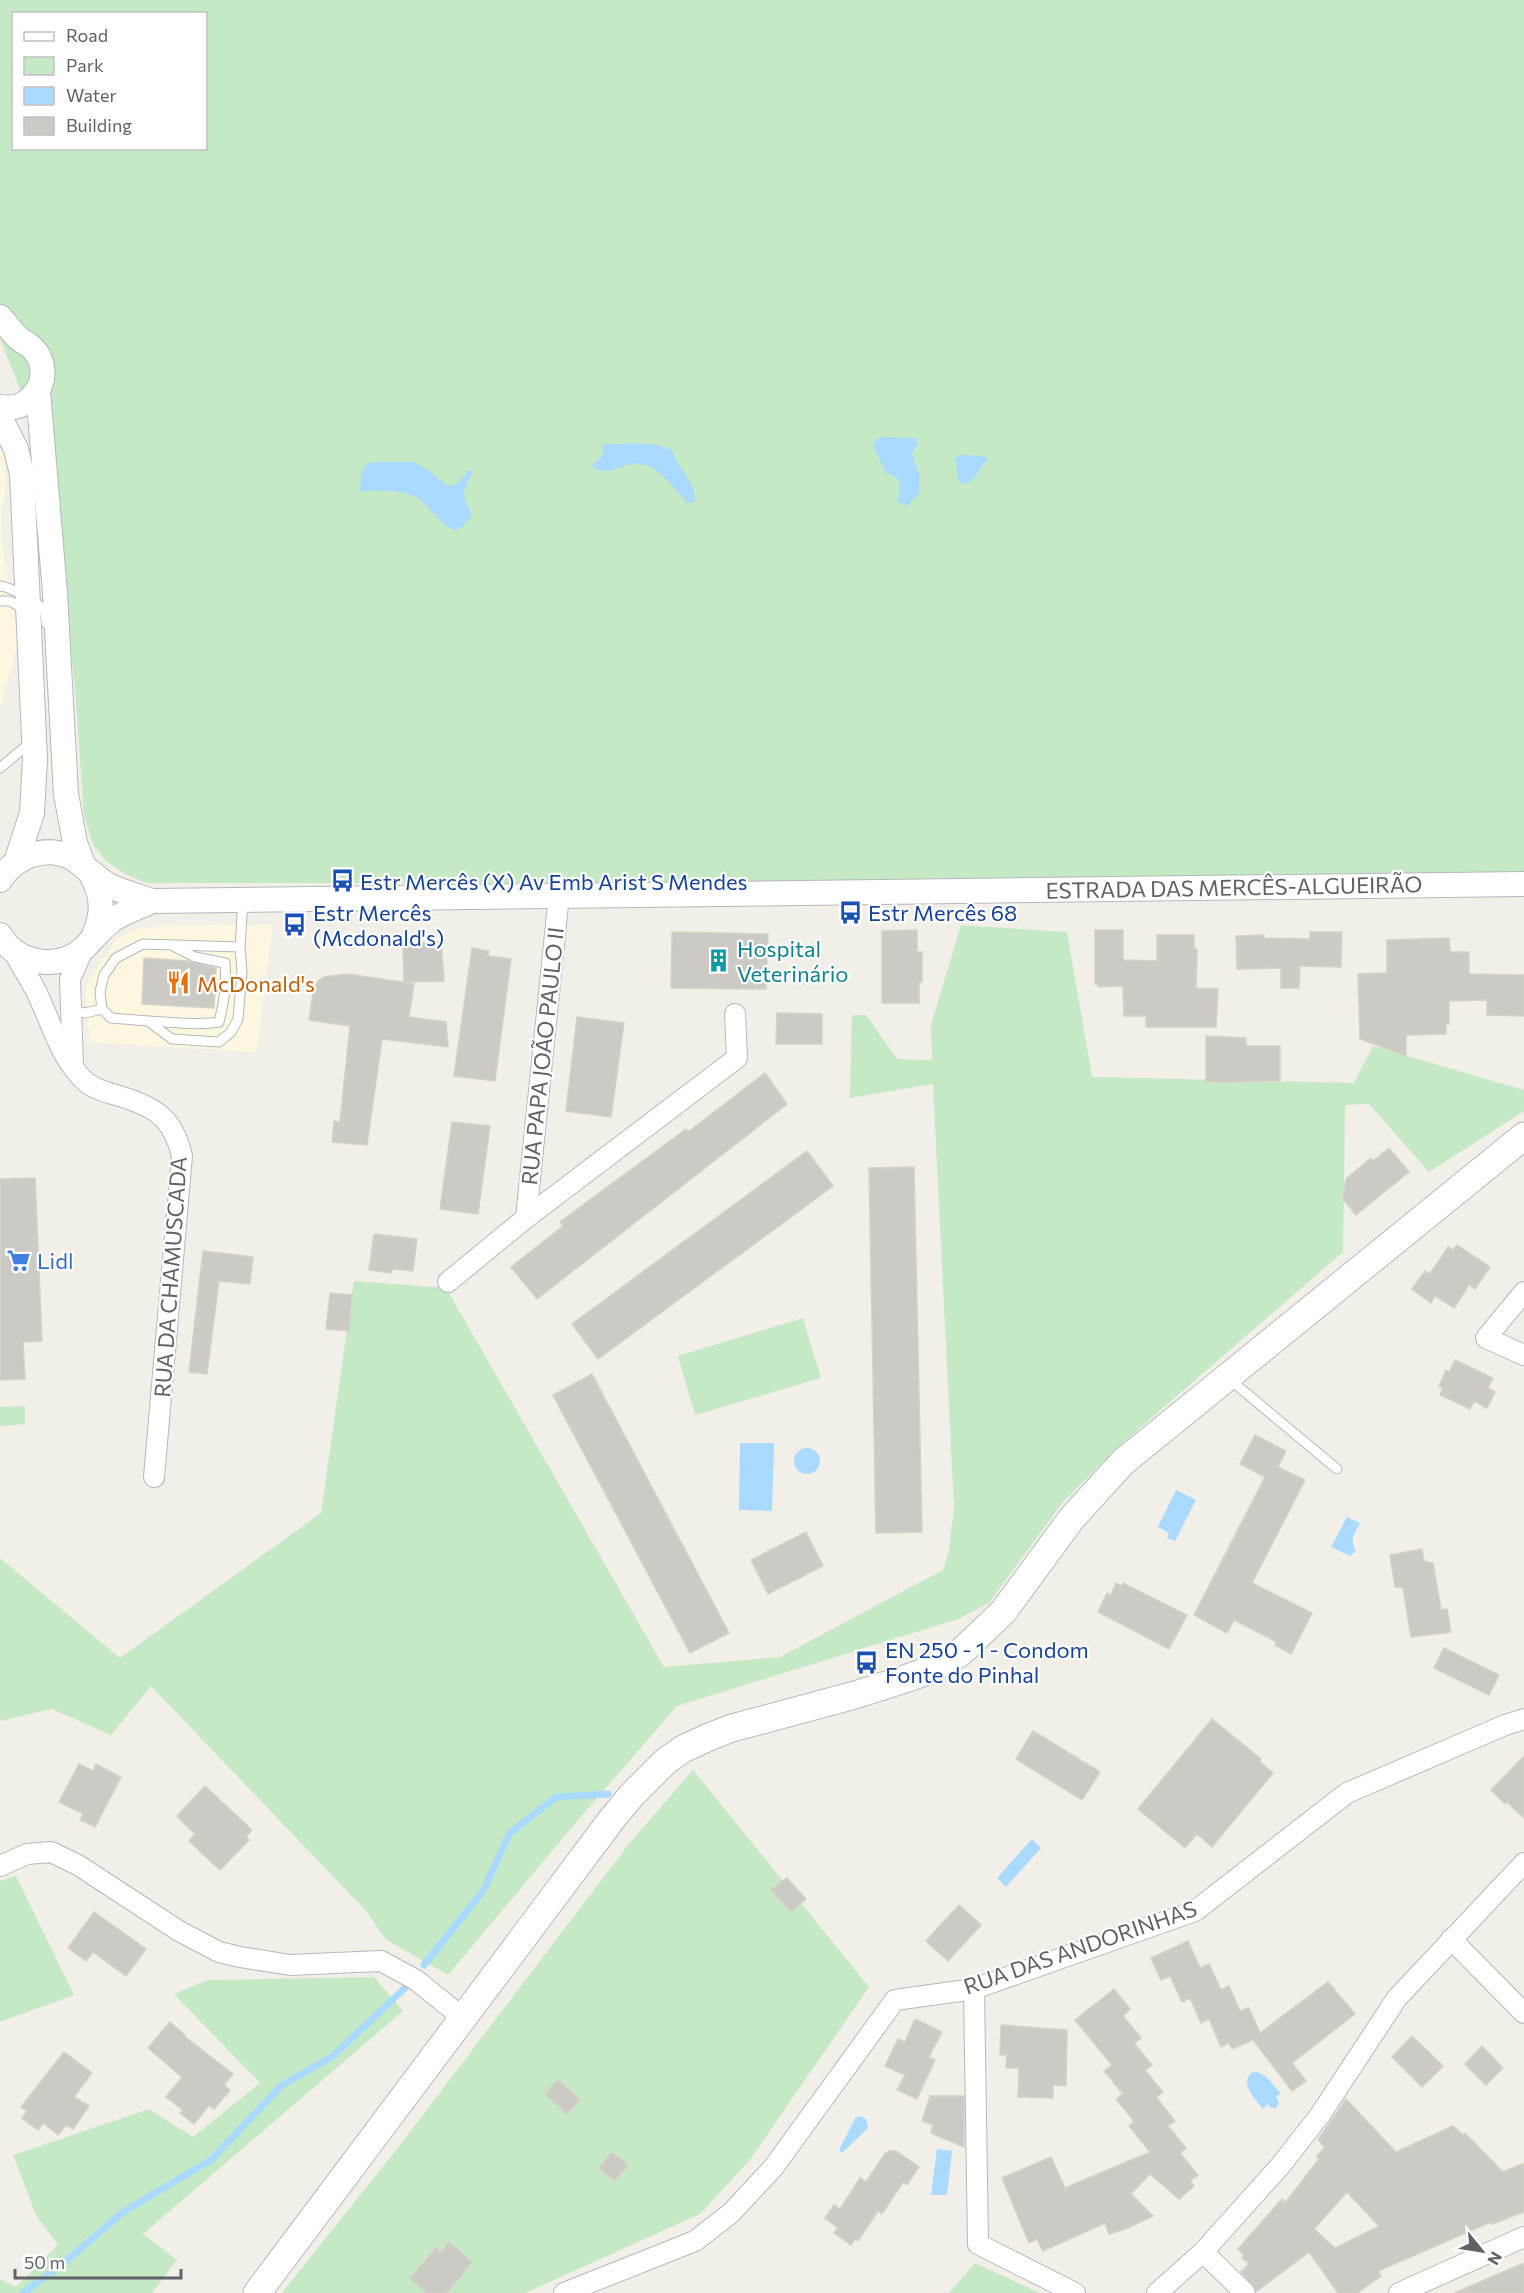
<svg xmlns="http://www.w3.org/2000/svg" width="1524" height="2293" font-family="Commissioner,sans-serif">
<rect width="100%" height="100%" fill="#f1efe8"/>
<g fill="#fef7e0">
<path d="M0,450L4,457L6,487L1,511L2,546L19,638L0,709Z"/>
<path d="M273,925L256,1052L90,1042L86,1004V985L116,940L137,929L158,926Z"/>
</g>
<g fill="#c5e8c5" fill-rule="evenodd">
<path d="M0,0H1524V884L147,883L125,874L107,862L93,845L84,815L75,688L51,469L0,338ZM14,14H206V148H14Z"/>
<path d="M961,925L1067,932L1092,1077L1354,1083L1373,1046L1524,1090V1111L1429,1172L1369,1104L1345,1105L1343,1252L1119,1446L1062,1503L989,1603L958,1619L677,1706L578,1820L448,1975L385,1939L368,1913L151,1686L111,1735L52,1709L0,1721V1558L120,1658L321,1513L354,1281L446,1288L664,1667L780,1657L943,1570L949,1550L954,1508L933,1084L850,1098L852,1015H866L897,1059L932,1060L931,1025Z"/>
<path d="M803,1318L821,1378L695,1415L678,1356Z"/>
<path d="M25,1406V1424L0,1426V1407Z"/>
<path d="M693,1770L869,1987L749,2161L700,2214L525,2293H282L397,2149L628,1845Z"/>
<path d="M16,1876L74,1995L0,2022V1881Z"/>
<path d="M374,1977L403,2011L143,2234L177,2260L152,2293H0V2279L16,2287L58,2245L36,2215L13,2155L149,2109L193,2137L260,2083L174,1994L208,1980Z"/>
<path d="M975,2263L1040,2293H949Z"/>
</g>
<g fill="#aadaff">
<path d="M880,437L917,438L918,443L912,454L920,476L919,493L907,506L897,502C899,487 906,479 886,473L874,448V442Z"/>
<path d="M602,444C624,445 652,440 672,450C677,466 697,484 695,502L688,503C672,488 654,456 627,465C616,469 608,473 596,470L592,465L603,455Z"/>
<path d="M961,455L987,457L988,460C977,470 980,476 965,485C954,480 958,467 955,458Z"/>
<path d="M372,462H414L427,469L448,486L456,484L470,469L472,473C461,497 462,492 472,515L463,526L455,531C440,525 432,509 420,500C405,488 378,492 360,491C361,479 359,466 372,462Z"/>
<path d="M740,1443H774L772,1511L739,1510Z"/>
<circle cx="807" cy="1461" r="13"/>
<path d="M1176,1490L1196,1500L1175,1541L1167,1538L1169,1533L1158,1527Z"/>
<path d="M1347,1517L1360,1523C1355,1533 1349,1541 1356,1551L1350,1556L1331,1547Z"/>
<path d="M1032,1839L1041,1848L1006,1887L997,1878Z"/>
<path d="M1253,2072C1266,2072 1272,2084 1281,2094L1276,2096L1279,2102L1276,2108H1272L1267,2104L1263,2109C1255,2099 1238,2082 1253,2072Z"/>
<path d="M860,2116L866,2119L868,2128L843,2152H841L839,2150L856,2117Z"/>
<path d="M937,2149L952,2151L947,2195H931Z"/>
</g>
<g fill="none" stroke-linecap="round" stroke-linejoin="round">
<g stroke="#aadaff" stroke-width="7">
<path d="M424,1965L483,1891L510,1833L556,1797L608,1794"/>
<path d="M23,2293L64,2263L123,2212L211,2160L281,2086L333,2056L406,1987"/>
</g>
</g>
<g fill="#cccac5" stroke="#d6d1c6" stroke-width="1.5" fill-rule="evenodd">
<path d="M917,930V952H922V982H919V1003H882V931Z"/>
<path d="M1095,930H1123V960L1157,961V935H1194V949H1197L1196,988L1218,989L1216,1027H1146V1016H1124L1123,986L1098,987V984H1095Z"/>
<path d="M672,932L768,934L766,989L671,988Z"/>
<path d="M1310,932H1342L1341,967L1300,966L1299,988H1281V968L1237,969L1236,936L1264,935V938L1310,939Z"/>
<path d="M1449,938L1450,952H1469V974L1524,975V1016L1487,1015V1000L1449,1001V1024H1446V1034L1406,1035V1056L1360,1039L1358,974L1387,973V940Z"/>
<path d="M441,942L444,981L404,982L403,943Z"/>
<path d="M472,948L489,951L488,956L511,959L495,1081L454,1076Z"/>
<path d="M144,958L187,961L216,968L214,1008L142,1004Z"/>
<path d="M348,974L414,984L409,1017L446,1022L448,1047L382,1039L367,1145L332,1142L334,1121L340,1122L350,1026L309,1020L314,986L318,981L324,977Z"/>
<path d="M777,1013L822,1014V1044H776Z"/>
<path d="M577,1017L624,1023L611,1117L566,1111Z"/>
<path d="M1206,1036L1246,1038V1046H1280V1081L1206,1082Z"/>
<path d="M765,1073L787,1104L537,1299L511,1267L563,1226L560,1222L686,1129L688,1132Z"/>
<path d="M452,1122L490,1126L478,1214L440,1209Z"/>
<path d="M1389,1148L1409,1172L1356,1215L1343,1199L1346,1179L1371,1158L1373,1161Z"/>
<path d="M807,1151L833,1186L598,1359L572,1324Z"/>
<path d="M914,1167L922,1532L876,1533L869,1168Z"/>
<path d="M35,1178L42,1341L23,1342L25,1379L0,1380V1179Z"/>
<path d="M374,1234L417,1239L413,1271L392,1269L391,1273L369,1270Z"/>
<path d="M1457,1245L1490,1267L1475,1289L1469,1285L1454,1308L1435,1296L1431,1303L1412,1289L1425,1271L1430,1274L1448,1247L1453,1250Z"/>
<path d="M203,1251L253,1257L250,1284L219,1281L207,1374L189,1372Z"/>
<path d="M330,1293L352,1295L349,1331L326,1329Z"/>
<path d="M1455,1360L1493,1378L1488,1388L1495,1392L1487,1408L1474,1401L1470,1409L1440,1395L1443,1388L1439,1386L1446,1370L1449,1372Z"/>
<path d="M592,1374L729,1633L690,1653L553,1395Z"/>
<path d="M1255,1435L1286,1451L1278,1467L1305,1480L1252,1583L1312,1613L1291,1654L1275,1645L1277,1642L1234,1620L1227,1633L1194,1615L1265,1477L1240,1464Z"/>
<path d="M806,1532L823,1566L768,1594L751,1560Z"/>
<path d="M1422,1549L1424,1561L1433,1563L1441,1610L1447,1609L1451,1632L1411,1637L1403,1588L1395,1587L1390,1555Z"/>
<path d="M1116,1583L1122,1586L1123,1583L1187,1615L1169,1649L1098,1612L1107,1593L1111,1595Z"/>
<path d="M1444,1648L1499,1675L1489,1695L1434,1668Z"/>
<path d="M1212,1719L1261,1759L1259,1761L1273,1773L1212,1847L1197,1834L1185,1848L1138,1809Z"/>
<path d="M1033,1731L1100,1772L1082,1800L1016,1759Z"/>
<path d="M1524,1756V1818L1507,1802L1505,1804L1491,1790Z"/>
<path d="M79,1764L93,1771L96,1764L121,1777L95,1827L80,1820L83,1814L59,1802Z"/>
<path d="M205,1786L252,1830L246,1837L249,1840L220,1870L189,1841L195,1834L177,1816Z"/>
<path d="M787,1878L806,1899L791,1912L771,1890Z"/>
<path d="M959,1905L981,1925L948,1961L926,1941Z"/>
<path d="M94,1912L146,1949L126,1976L93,1952L86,1961L68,1948Z"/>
<path d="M1188,1941L1200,1968L1209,1964L1221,1990L1229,1986L1240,2011L1249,2008L1260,2033L1328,1982L1355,2014L1292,2063L1306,2081L1292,2091L1253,2040L1232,2049L1229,2043L1221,2047L1209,2019L1201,2023L1190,1998L1182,2002L1170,1976L1161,1980L1151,1958Z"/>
<path d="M1114,1989L1130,2009L1123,2016L1141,2038L1134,2043L1152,2065L1145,2070L1163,2092L1156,2097L1175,2121L1168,2126L1186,2148L1180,2153L1198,2175L1190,2181L1194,2186L1179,2199L1150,2174L1131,2194L1153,2216L1128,2228L1109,2234L1105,2223L1043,2251L1037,2239L1029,2243L1002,2178L1051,2157L1065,2188L1150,2152L1129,2126L1134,2121L1116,2099L1123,2094L1104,2071L1112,2065L1075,2020Z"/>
<path d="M915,2019L942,2032L929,2057L935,2060L917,2099L897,2090L905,2075L885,2066L898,2039L905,2042Z"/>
<path d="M170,2022L185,2035L184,2036L233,2074L224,2085L230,2090L214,2109L209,2105L194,2124L180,2113L183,2110L166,2097L182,2077L148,2048Z"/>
<path d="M1001,2025L1067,2030L1066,2086L1053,2085V2098L1018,2097L1019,2068H1006L1007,2055H1000Z"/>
<path d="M1412,2036L1443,2066L1422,2087L1392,2057Z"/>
<path d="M1482,2046L1503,2068L1486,2085L1465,2064Z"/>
<path d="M64,2052L92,2073L74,2097L89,2106L73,2129L66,2125L58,2135L43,2123L38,2130L22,2118L27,2111L21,2107Z"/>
<path d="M558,2080L580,2099L567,2114L545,2094Z"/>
<path d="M930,2096H964V2147L931,2133L933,2125L922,2121Z"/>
<path d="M1346,2099L1396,2152L1453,2126L1463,2135L1465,2133L1503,2172L1524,2163V2212L1492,2224L1491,2222L1378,2271L1381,2276L1357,2293H1338L1309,2252L1257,2291L1241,2272L1249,2264L1242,2258L1244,2255L1238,2249L1282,2199L1285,2203L1319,2159L1316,2157L1325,2147L1318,2140ZM1347,2192L1379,2226L1335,2248L1314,2229Z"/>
<path d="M889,2151H896L919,2167L907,2185L903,2182L882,2214L878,2211L858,2241L855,2239L851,2245L834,2233L838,2228L825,2218L834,2205L840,2209L860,2178L866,2182L886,2152L888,2153Z"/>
<path d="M612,2152L628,2165L614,2181L599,2168Z"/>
<path d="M449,2242L472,2262L447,2293H427L410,2279L436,2247L441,2252Z"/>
<path d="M1524,2263V2293H1454Z"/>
</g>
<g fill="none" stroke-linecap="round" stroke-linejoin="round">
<defs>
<g id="service">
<path d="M0,586C10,587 37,601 43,609C46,613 46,618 46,623"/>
<path d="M0,601H10L25,610"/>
<path d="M0,768L31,742"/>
<path d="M240,947L143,944L116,958L104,975L100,992L102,1009L111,1018L148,1021L172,1039L219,1042L231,1032L238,1019L242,972L240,947L243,900"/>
<path d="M71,1009L85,1013L102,1009"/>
<path d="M148,1021C172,1022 196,1026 219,1022C224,1003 227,983 225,963L195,957L175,947"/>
<path d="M1228,1378L1337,1469"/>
</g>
<g id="minor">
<path d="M13,951C21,966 31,980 38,995C52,1025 61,1060 87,1083C96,1090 106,1092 116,1095C154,1106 173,1117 182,1156L154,1477"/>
<path d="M73,1066L70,979L84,948"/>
<path d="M526,1218L737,1058L735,1014"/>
<path d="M448,1282L526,1218L559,895"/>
<path d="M1524,1292L1486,1338L1524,1355"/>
<path d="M0,1866L27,1854L51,1852L78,1865L179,1931L219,1952L240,1957L290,1965L381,1961L416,1980L463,2018"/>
<path d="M1451,1939L1524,2013"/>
<path d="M974,1989L978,2244L1075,2293"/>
<path d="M1203,2252L1245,2293"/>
<path d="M564,2293L695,2241L731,2213L773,2168L895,2000L974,1989L1195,1911L1347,1793L1505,1725L1524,1719"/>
<path d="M1157,2293L1203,2252L1281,2165L1320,2115L1397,1998L1524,1863"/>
<path d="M1399,2293L1524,2237"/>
</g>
<g id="tertiary">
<path d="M0,317C6,324 12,332 18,338C22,341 26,343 30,346C45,358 47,382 33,396C24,406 14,409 0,407"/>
<path d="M38,391L55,593L66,794L75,843L84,867"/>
<path d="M0,417L16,449L22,474L35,759L32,813L16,862"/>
<path d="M90,873C103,895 104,912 94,935"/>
<path d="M0,880C14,857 44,845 70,857C84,864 94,877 108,885C122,892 138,896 152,901L1524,884"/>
<path d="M0,935C17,965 60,971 84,948C94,938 102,927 114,919C126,911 140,907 152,901"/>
</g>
<path id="secondary" d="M257,2293L612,1819L631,1796L666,1761L683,1749L709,1737L732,1728L855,1695L905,1679L930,1670L961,1652L1003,1612L1072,1518L1123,1462L1524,1136"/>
</defs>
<use href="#service" stroke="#b5b8bc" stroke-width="11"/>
<use href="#minor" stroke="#b5b8bc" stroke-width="22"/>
<use href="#tertiary" stroke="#b5b8bc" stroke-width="26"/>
<use href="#secondary" stroke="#b6babf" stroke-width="29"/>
<use href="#service" stroke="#fff" stroke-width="9"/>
<use href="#minor" stroke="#fff" stroke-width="20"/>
<use href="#tertiary" stroke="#fff" stroke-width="24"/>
<use href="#secondary" stroke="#fff" stroke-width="27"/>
</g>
<defs>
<symbol id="bus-bare" viewBox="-9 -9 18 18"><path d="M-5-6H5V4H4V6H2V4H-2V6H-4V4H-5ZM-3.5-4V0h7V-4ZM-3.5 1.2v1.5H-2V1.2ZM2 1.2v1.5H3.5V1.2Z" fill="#1a4fb4" stroke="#fff" stroke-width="2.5" paint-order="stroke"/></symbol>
<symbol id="building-bare" viewBox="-9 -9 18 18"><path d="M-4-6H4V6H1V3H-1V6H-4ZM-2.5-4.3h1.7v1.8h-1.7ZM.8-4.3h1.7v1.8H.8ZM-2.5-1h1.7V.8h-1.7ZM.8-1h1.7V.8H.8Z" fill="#0f9aa8" stroke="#fff" stroke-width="2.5" paint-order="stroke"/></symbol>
<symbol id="restaurant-bare" viewBox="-9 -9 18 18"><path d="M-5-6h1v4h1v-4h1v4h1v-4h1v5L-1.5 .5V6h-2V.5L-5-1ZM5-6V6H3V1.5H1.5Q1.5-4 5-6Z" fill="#e8710a" stroke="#fff" stroke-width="2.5" paint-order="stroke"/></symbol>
<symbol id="supermarket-bare" viewBox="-9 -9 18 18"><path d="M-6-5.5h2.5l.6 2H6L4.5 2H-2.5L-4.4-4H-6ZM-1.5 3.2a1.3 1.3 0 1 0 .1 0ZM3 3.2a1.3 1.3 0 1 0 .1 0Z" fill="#3f7fe0" stroke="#fff" stroke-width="2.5" paint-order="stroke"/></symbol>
</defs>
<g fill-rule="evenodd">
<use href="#bus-bare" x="326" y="864" width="33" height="33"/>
<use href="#bus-bare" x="834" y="896" width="33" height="33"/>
<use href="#bus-bare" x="278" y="908" width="33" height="33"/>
<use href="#building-bare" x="702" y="944" width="33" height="33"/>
<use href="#restaurant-bare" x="162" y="966" width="33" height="33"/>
<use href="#supermarket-bare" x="2" y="1244" width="33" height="33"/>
<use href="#bus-bare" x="850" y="1646" width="33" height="33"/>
</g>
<g text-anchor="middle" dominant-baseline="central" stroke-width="4.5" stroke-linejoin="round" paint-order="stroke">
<g font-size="22" fill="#164399" stroke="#fff" text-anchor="start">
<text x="360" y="881">Estr Mercês (X) Av Emb Arist S Mendes</text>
<text x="313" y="912">Estr Mercês<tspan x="313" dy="25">(Mcdonald's)</tspan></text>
<text x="868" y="912">Estr Mercês 68</text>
<text x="885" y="1649">EN 250 - 1 - Condom<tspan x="885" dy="25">Fonte do Pinhal</tspan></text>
</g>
<g font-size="22" fill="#5f6368" stroke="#fff">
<text transform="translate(1234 887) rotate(-1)">ESTRADA DAS MERCÊS-ALGUEIRÃO</text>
<text transform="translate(542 1056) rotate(-84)">RUA PAPA JOÃO PAULO II</text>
<text transform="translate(170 1277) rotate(-86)">RUA DA CHAMUSCADA</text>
<text transform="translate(1080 1947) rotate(-19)">RUA DAS ANDORINHAS</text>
</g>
<g font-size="22" fill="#0d838f" stroke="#fff" text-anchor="start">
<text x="737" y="948">Hospital<tspan x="737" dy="25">Veterinário</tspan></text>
</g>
<g font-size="22" fill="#c56008" stroke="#fff" text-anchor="start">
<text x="197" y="983">McDonald's</text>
</g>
<g font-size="22" fill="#366cbe" stroke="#fff" text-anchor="start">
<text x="37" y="1260">Lidl</text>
</g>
</g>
<rect x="12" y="12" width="195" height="138" fill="#ffffff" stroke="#bfc1c3" stroke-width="1.5"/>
<rect x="24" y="32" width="30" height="9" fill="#ffffff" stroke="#bfc1c3" stroke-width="1.5"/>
<text x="66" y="42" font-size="18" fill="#5f6368">Road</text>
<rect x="24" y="57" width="30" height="18" fill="#c5e8c5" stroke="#bfc1c3" stroke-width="1.5"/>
<text x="66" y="72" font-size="18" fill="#5f6368">Park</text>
<rect x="24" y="87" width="30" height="18" fill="#aadaff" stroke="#bfc1c3" stroke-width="1.5"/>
<text x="66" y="102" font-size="18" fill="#5f6368">Water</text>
<rect x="24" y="117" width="30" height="18" fill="#cccac5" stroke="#bfc1c3" stroke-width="1.5"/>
<text x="66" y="132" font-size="18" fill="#5f6368">Building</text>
<g transform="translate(1482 2251) rotate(120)" stroke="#ffffff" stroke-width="4.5" paint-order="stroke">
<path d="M0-4.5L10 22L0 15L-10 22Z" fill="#5f6368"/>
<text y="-9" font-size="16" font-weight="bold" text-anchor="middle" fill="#5f6368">N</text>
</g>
<path d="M15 2269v9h166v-9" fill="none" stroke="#5f6368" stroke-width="3"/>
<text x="24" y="2269" font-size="18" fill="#5f6368" stroke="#ffffff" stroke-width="4.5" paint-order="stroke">50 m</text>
</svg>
